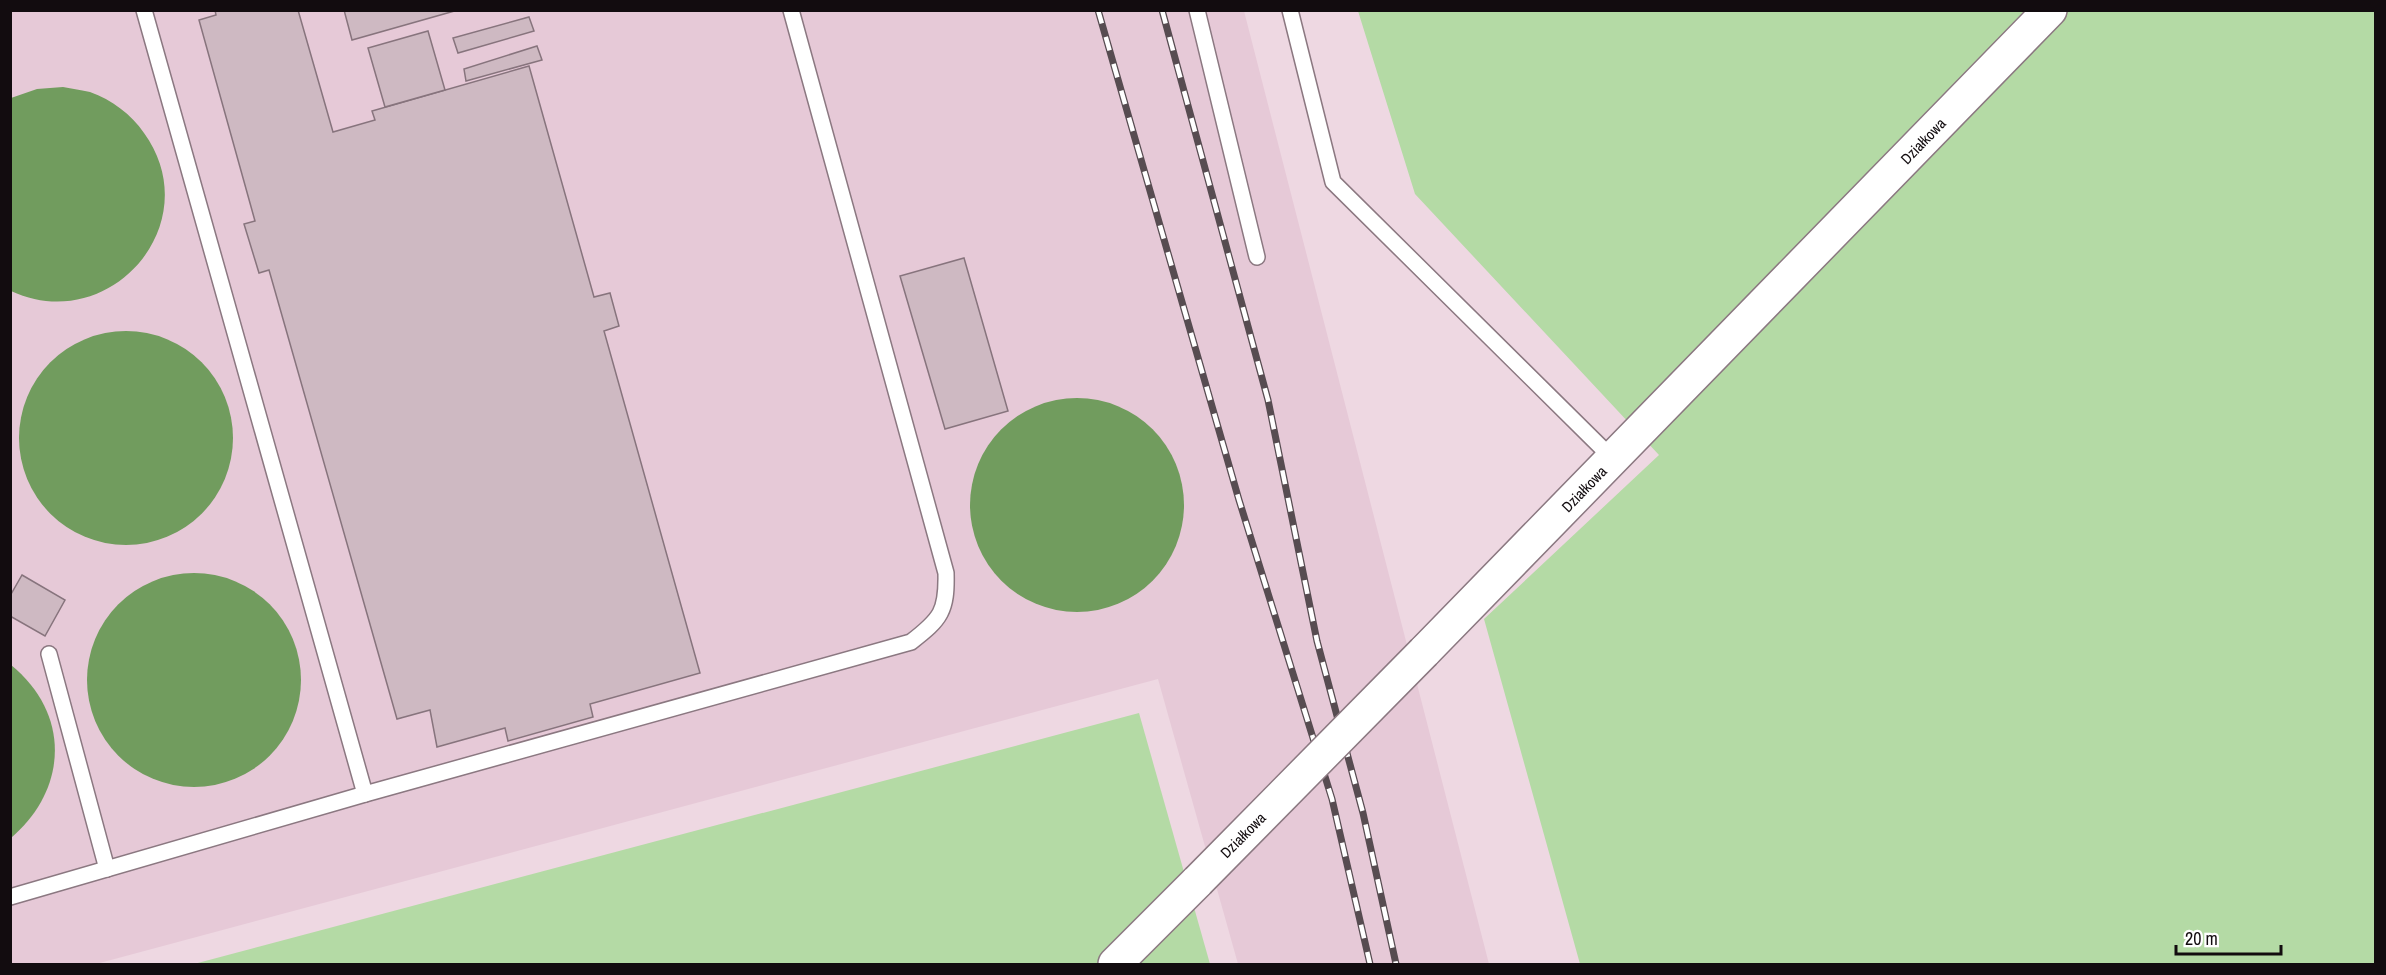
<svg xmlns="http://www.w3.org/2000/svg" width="2386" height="975" font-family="'Archivo Narrow',sans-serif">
<rect width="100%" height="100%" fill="#eed8e2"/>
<path fill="#e6c9d7" d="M10,11H1244L1489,964H1238L1158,679L96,964H11Z"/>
<g fill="#b4daa5">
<path d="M1358,11H2375V964H1580L1484,619L1659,455L1415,194Z"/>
<path d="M1139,713L1210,964H194Z"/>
</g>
<g fill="#719c5e">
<path d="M63,87C72,89 82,90 90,92C112,100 131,114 144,133C209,223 110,337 11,291V98L37,89Z"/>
<circle cx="126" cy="438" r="107"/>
<circle cx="1077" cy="505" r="107"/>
<circle cx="194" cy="680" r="107"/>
<path d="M11,665C71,714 68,789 11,838Z"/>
</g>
<g fill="#ceb9c2" stroke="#87747d" stroke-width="1.5">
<path d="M215,10H298L333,132L375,120L372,111L529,66L594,297L610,293L619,326L604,331L700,673L590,704L593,717L508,741L505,728L437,747L430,710L397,719L269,270L259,273L244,224L255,221L199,20L216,15Z"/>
<path d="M344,10H458L352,40Z"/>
<path d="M529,17L534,31L458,53L453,38Z"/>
<path d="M428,31L445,90L385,107L368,48Z"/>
<path d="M537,46L542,60L466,81L464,69Z"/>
<path d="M964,258L1008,411L945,429L900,276Z"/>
<path d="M22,575L65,600L45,636L10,616V596Z"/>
</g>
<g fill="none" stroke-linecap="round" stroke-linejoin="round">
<defs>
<g id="service">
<path d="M144,10L365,794L911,642C941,619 947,611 946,573L791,10"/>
<path d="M1197,10L1257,257"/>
<path d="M1290,10L1333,182L1613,459"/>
<path d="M49,654L107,869"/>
<path d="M10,897L365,794"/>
</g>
<g id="tertiary">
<path d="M1424,652L2050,10"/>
<path d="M1115,964L1198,881"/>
</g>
</defs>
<use href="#service" stroke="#8b7881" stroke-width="18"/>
<use href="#tertiary" stroke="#8b7881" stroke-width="36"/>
<use href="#service" stroke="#fff" stroke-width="15"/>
<use href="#tertiary" stroke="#fff" stroke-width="33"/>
<defs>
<g id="rail">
<path d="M1098,10L1239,500L1332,799L1370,964"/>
<path d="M1162,10L1268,400L1317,641L1363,813L1396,964"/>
</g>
</defs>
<use href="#rail" stroke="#574c51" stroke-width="7"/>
<use href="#rail" stroke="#fff" stroke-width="4.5" stroke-dasharray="14" stroke-linecap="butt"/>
<defs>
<path id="tertiary-bridge" d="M1198,881L1424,652"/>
</defs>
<use href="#tertiary-bridge" stroke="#8b7881" stroke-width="36" stroke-linecap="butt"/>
<use href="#tertiary-bridge" stroke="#fff" stroke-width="33"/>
</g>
<g text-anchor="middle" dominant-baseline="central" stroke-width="4.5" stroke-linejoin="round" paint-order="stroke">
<g font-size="15" fill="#120c0f" stroke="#fff">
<text transform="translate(1923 141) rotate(-46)">Działkowa</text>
<text transform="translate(1584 489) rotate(-46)">Działkowa</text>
<text transform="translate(1243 835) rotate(-45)">Działkowa</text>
</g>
</g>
<rect width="2386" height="975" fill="none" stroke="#120c0f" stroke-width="24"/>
<path d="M2176 945v9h105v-9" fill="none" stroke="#120c0f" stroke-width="3"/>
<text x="2185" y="945" font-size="18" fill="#120c0f" stroke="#ffffff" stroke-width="4.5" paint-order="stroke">20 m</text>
</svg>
